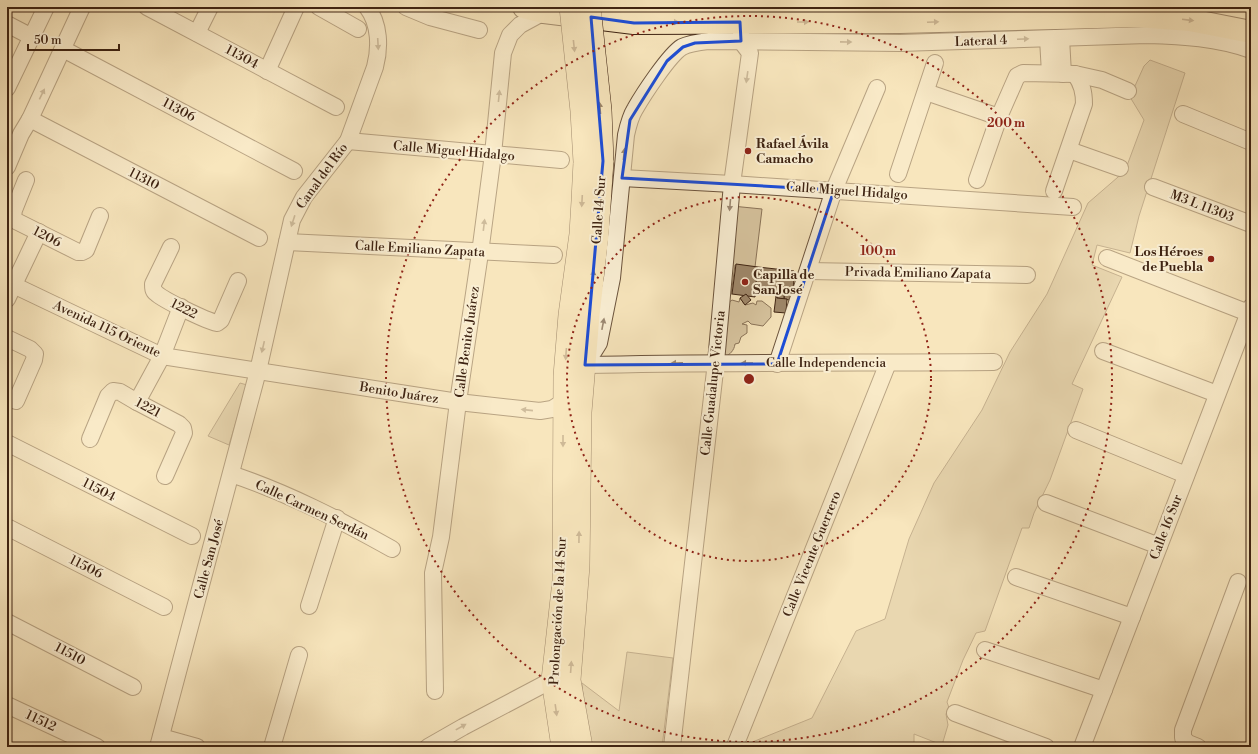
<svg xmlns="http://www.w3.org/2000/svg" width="1258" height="754" font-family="'Libre Bodoni',serif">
<rect width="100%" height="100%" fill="#f8e6bd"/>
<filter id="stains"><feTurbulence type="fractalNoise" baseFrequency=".005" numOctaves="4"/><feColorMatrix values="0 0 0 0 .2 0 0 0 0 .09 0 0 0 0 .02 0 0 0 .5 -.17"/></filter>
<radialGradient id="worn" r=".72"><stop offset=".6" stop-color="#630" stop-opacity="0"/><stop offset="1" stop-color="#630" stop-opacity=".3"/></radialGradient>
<g fill="#d8c5a0" stroke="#8b7459">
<path d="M1150,60L1185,73L1139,216L1130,253L1097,245L1092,265L1122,277L1072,384L1083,389L1050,480L1034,513L1029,528H1022L985,631L976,633L963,660L947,702L949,708L946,714L948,725L942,745L914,734V747H740L812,718L856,631L885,619L909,539L934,483L982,410L1010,352L1047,294L1088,203L1125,171L1144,120L1130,97L1144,66Z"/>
<path d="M732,206L762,209L755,267L735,265L731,295H728Z"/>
<path d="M740,298L745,305L753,303L756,305L757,301H762L771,308V317L763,326L751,324L748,321L742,324L747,325V333L741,337L739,343L735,344C734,351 730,354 724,358L722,346L728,303L732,300L739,302Z"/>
<path d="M240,383L247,385L229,445L208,436Z"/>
<path d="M627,652L673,658L662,747H590L585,724L582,683L619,711Z"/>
</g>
<g fill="#9f886b" stroke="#3e2312">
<path d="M736,264L758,267L755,297L732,294Z"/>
<path d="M758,267L794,271V279L786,275V277L757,274Z"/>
<path d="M757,274L786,277V275L794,280L792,297L789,300L784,299V294L755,291Z"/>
<path d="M777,293L784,294V299L777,298Z"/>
<path d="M746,294L751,300L745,305L740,298Z"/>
<path d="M776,296L777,298L787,299L786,313L774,312Z"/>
</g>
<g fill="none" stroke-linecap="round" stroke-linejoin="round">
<defs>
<g id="minor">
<path d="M147,7L336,107"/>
<path d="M319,7L358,29"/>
<path d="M406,7L430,17L479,30"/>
<path d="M7,24L32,37"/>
<path d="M197,33L210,7"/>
<path d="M1061,38L1063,74"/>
<path d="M1048,39L1050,73"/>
<path d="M63,49L294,171"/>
<path d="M267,71L296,7"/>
<path d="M7,88L46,7"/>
<path d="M926,92L999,117"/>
<path d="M1183,114L1251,142"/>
<path d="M30,119L259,238"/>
<path d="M348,141L561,160"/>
<path d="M1069,150L1120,168"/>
<path d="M7,167L21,134L30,119L82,7"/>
<path d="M898,174L935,63"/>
<path d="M622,178L732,184L1073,207"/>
<path d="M26,180L14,210L13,216L16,221L78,252H82L86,250L100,216"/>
<path d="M977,180L999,117L1017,76L1023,73L1075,74L1102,80L1128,91"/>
<path d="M1153,187L1251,224"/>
<path d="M1054,191L1084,104C1084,92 1082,84 1075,74"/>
<path d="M287,242L554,255"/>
<path d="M171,247L153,284C153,288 153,291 156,293C163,300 207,321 217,323L221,320L238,281"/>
<path d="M1107,258L1251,314"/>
<path d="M808,271L1027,275"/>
<path d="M7,282L162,356L458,402L540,411L552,409L563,402"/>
<path d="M7,299L39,232"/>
<path d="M7,338L30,349L35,354L34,360L16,401"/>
<path d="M1103,351L1217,394"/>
<path d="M586,357L594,351L599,343L612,278L626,135C628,126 630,117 635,109C643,95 669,55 682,47C690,43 700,42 709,41L900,43L1147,35C1183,36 1217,38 1251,50"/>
<path d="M777,364L834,190L877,88"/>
<path d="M585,365C722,362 858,363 994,362"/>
<path d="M137,402L162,356L181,307"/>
<path d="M1076,430L1186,475"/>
<path d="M90,439L108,396L113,391L120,392L137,402L179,424L183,428L184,433L165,476"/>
<path d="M7,443L192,536"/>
<path d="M231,474C288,493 340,520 392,549"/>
<path d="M1046,503L1159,546"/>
<path d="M7,527L164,607"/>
<path d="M1016,577L1132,617"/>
<path d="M309,606L337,518"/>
<path d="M7,622L133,687"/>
<path d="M985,650L1104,690"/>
<path d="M435,691L433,573L441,537L458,402L480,253L493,154L503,53L510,35L520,25L544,12"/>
<path d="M7,705L97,747"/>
<path d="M955,713L1046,747"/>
<path d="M161,737L197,747"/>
<path d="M735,746L888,363"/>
<path d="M158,747L258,371L292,220L304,197L348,141L375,67C380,48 380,24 367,7"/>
<path d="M272,747L299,655"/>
<path d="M428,747L463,727L552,680"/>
<path d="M672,747L716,362L732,184L750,53L741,41V34"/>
<path d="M1082,747L1251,307"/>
<path d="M1198,747L1188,743L1183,738V730L1238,582"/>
</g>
<g id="major">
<path d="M562,747L552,680L563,581L564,376L569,315L580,234L582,201L584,162"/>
<path d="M582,747L570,680L579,566L581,412L589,315L598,235L603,161"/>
</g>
<path id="highway" d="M524,7L544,12L634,23L900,22L1137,16L1190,20L1251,32"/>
</defs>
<use href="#minor" stroke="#6c543d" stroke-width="18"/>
<use href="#major" stroke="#3e2312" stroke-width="22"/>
<use href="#highway" stroke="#3e2312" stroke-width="24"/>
<use href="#minor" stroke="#faefd4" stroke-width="16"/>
<use href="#major" stroke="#f8e6bd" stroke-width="21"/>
<use href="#highway" stroke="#f8e6bd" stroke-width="22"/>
<defs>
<g id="major-bridge">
<path d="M570,7L581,111L584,162"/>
<path d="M590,7L601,110L603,161"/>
</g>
</defs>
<use href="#major-bridge" stroke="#3e2312" stroke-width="22" stroke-linecap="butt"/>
<use href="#major-bridge" stroke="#f8e6bd" stroke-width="21"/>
</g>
<defs><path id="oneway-solid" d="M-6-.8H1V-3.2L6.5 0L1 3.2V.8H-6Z"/></defs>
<g fill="#9b8468">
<use href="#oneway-solid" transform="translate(1188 20) rotate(7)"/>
<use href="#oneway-solid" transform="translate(673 22) rotate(-1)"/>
<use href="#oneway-solid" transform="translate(803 22)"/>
<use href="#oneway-solid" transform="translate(933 22) rotate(-2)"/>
<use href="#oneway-solid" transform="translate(574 46) rotate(84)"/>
<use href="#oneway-solid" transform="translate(600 108) rotate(-95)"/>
<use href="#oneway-solid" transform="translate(582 201) rotate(93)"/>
<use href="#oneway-solid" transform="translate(593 276) rotate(-84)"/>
<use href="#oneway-solid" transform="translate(566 354) rotate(94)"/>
<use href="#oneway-solid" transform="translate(563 441) rotate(90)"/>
<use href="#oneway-solid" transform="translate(579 537) rotate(-89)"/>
<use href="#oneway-solid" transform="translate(571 667) rotate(-86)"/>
<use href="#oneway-solid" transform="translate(556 710) rotate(82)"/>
</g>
<g fill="#9c8973">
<use href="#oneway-solid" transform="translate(1023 39) rotate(-2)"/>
<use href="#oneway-solid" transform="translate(846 42) rotate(1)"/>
<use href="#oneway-solid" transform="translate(378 44) rotate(87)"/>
<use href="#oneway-solid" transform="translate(747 77) rotate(98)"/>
<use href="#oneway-solid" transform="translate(42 94) rotate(-64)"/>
<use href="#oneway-solid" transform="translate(499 96) rotate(-84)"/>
<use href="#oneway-solid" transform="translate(624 154) rotate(-84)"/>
<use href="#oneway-solid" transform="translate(730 205) rotate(95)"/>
<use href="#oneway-solid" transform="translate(293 221) rotate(108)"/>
<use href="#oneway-solid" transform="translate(484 225) rotate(-83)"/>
<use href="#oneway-solid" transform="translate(603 324) rotate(-79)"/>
<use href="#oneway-solid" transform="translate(263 347) rotate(103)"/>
<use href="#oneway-solid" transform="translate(677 363) rotate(179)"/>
<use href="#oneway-solid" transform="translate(747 363) rotate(-179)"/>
<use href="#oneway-solid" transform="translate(527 410) rotate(-174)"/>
<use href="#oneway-solid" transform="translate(461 727) rotate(-29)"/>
</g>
<path d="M0 0H1258V754H0ZM591,17L634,23L740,22L741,41L695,43L683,47L667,61L630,120L622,178L834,190L777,364L585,365L603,161Z" fill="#f8e6bd" fill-opacity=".55" fill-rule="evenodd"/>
<path fill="none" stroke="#1d4ed8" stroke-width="3" stroke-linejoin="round" d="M591,17L634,23L740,22L741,41L695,43L683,47L667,61L630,120L622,178L834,190L777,364L585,365L603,161Z"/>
<g fill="none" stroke="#8f2418" stroke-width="2" stroke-dasharray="2 4">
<circle cx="749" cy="379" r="182"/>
<circle cx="749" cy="379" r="363"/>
</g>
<g fill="#8f2418" stroke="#faefd4" stroke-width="1.5">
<circle cx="748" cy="151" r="4"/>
<circle cx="1211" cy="259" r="4"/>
<circle cx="745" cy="282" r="4"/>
</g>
<g text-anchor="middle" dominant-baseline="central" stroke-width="4" stroke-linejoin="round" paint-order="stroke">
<g font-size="13" fill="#3e2312" stroke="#faefd4">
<text transform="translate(981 41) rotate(-2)">Lateral 4</text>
<text transform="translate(242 57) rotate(28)">11304</text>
<text transform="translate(179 110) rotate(28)">11306</text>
<text transform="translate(454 151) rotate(5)">Calle Miguel Hidalgo</text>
<text transform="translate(322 176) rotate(-54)">Canal del Río</text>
<text transform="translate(144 179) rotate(27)">11310</text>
<text transform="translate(847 191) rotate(4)">Calle Miguel Hidalgo</text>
<text transform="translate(1202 206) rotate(21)">M3 L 11303</text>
<text transform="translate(599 210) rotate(-86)">Calle 14 Sur</text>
<text transform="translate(47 237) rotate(27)">1206</text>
<text transform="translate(420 249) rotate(3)">Calle Emiliano Zapata</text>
<text transform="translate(918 273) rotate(1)">Privada Emiliano Zapata</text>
<text transform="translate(184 309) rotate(27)">1222</text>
<text transform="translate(107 329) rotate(25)">Avenida 115 Oriente</text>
<text transform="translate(467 342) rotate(-82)">Calle Benito Juárez</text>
<text x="826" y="363">Calle Independencia</text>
<text transform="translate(713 383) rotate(-84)">Calle Guadalupe Victoria</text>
<text transform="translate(399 393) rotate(9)">Benito Juárez</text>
<text transform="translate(148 408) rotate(28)">1221</text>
<text transform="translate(99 490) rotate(27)">11504</text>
<text transform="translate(312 510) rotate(25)">Calle Carmen Serdán</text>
<text transform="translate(1166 527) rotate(-69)">Calle 16 Sur</text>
<text transform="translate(812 554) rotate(-68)">Calle Vicente Guerrero</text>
<text transform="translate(209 559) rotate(-75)">Calle San José</text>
<text transform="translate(86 567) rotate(27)">11506</text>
<text transform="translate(558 611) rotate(-87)">Prolongación de la 14 Sur</text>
<text transform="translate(70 654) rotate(28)">11510</text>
<text transform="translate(41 721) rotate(25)">11512</text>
</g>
<g font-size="13" font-weight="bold" fill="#3e2312" stroke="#faefd4" text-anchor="start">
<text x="756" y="144">Rafael Ávila<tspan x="756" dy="15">Camacho</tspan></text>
<text x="1203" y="252" text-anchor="end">Los Héroes<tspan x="1203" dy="15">de Puebla</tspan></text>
<text x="753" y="275">Capilla de<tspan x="753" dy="15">San José</tspan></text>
</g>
</g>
<circle cx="749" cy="379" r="6" fill="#8f2418" stroke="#faefd4" stroke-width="2"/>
<g font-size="12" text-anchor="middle" font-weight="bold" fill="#8f2418" stroke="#faefd4" stroke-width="4" stroke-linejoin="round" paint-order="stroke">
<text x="1006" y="127">200 m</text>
<text x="878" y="255">100 m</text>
</g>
<rect width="1258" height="754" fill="none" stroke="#f8e6bd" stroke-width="24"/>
<rect x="8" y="8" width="1242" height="738" fill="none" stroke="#3e2312" stroke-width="2"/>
<rect x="12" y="12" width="1234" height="730" fill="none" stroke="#3e2312"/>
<path d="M28 44v6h91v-6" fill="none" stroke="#3e2312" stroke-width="2"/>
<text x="34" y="44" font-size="12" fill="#3e2312" stroke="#faefd4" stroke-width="3" paint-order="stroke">50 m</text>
<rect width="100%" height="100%" filter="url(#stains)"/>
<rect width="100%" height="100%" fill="url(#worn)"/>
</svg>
